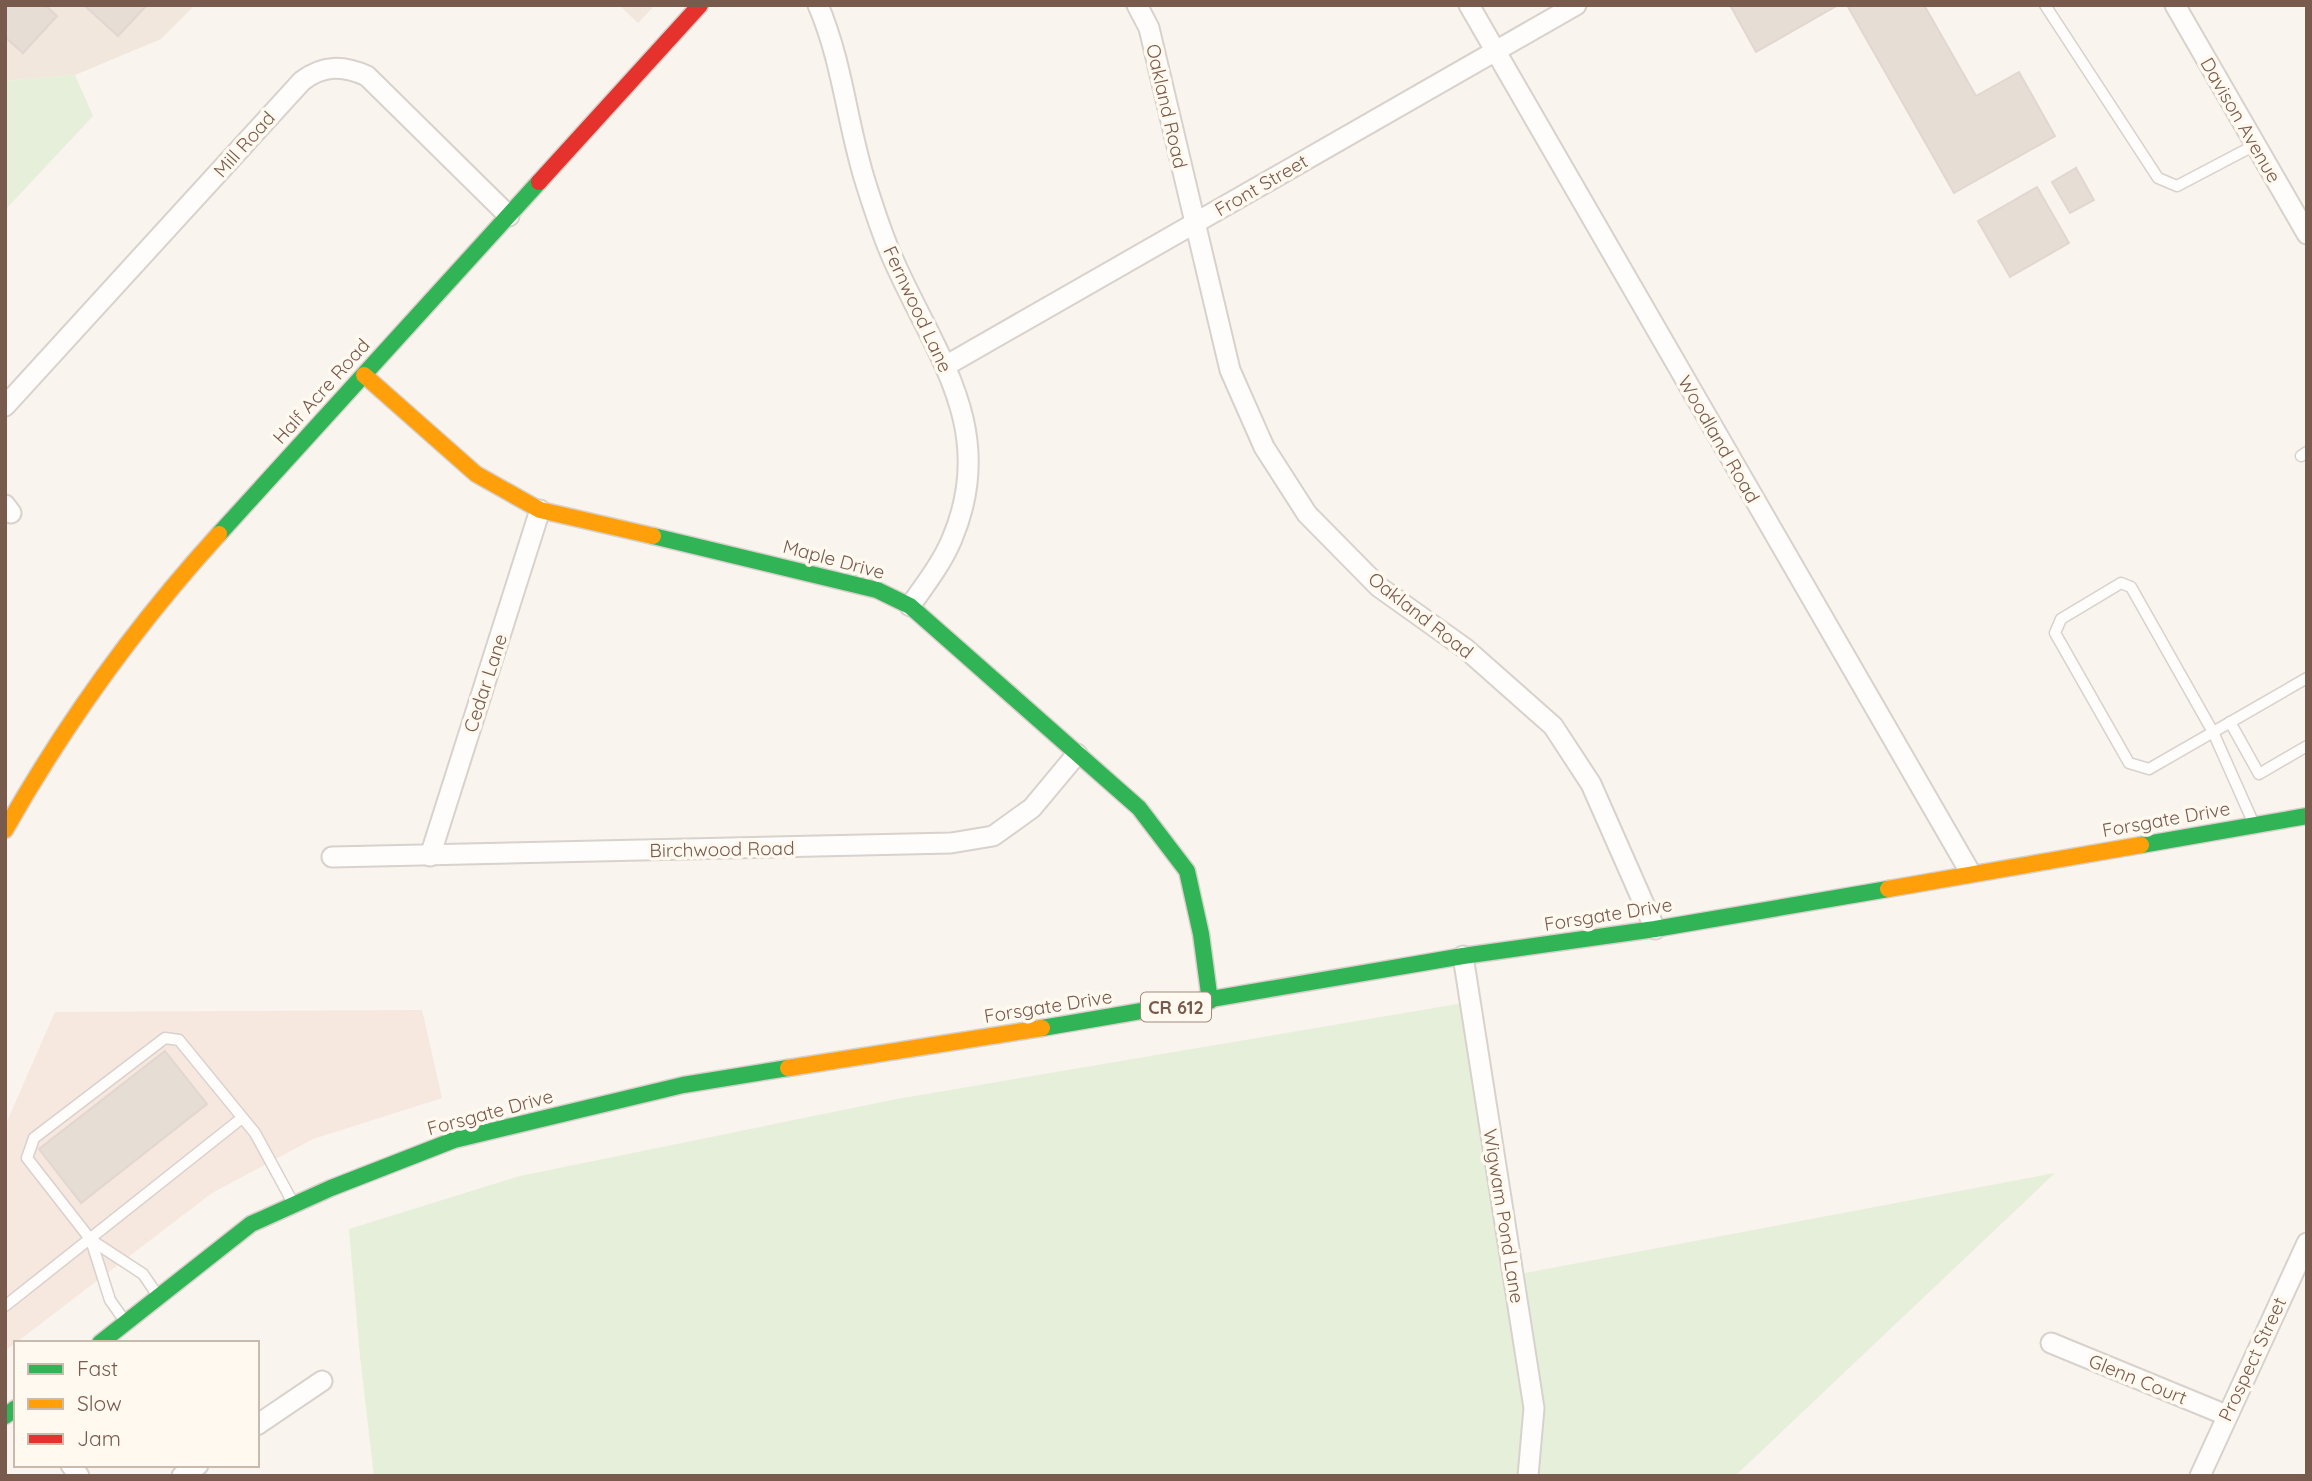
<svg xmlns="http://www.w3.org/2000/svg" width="2312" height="1481" font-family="Quicksand,sans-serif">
<rect width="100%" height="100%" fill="#f9f4ee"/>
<g fill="#f2e7dc">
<path d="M5,5H195L161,39L75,75L5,81Z"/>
<path d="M619,5H655L638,23Z"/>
</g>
<path fill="#f6e7df" d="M422,1010L442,1098L313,1139L212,1193L5,1351V1126L55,1012Z"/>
<g fill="#e6efd9">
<path d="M75,75L93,116L5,210V81Z"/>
<path d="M1475,1001L1520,1274L2055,1173L1735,1476H374L360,1356L349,1229L520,1176L897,1099Z"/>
</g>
<g fill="#e6ddd5" stroke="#e2d7d0" stroke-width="2">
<path d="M5,5H45L57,16L23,53L5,37Z"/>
<path d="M84,5H147L118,36Z"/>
<path d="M1730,5H1838L1756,52Z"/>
<path d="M1847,5H1924L1976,96L2019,72L2055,136L1954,193Z"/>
<path d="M2076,168L2094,200L2070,213L2052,182Z"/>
<path d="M2037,187L2069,243L2010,277L1978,221Z"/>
<path d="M165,1051L207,1104L81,1203L39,1149Z"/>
</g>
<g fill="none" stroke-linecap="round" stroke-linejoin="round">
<defs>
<g id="lane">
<path d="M2045,5L2158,178L2177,186L2255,145"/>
<path d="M2301,456L2307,452"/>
<path d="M2230,722L2259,774L2307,746"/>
<path d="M2253,822L2213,732L2131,587L2121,583L2061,619L2055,633L2129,763L2149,769L2307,678"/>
<path d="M91,1240L110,1300L124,1320"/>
<path d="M156,1293L143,1274L91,1240L27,1158L34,1138L165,1038L179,1040L255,1133L292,1201"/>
<path d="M5,1306L242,1118"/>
</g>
<g id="street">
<path d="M818,5C843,63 847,125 866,184C874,209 882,235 893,259C934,353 999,428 952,539C942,563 925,585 910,606"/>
<path d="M1137,5L1149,28L1230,370L1264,447L1307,514L1379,587L1466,649L1553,726L1591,784L1655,929"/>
<path d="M1469,5L1970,872"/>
<path d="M2175,5L2307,234"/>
<path d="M947,365L1576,5"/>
<path d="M5,406L302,81C323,65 343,65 367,76L509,216"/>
<path d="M5,505L11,513"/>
<path d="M430,856L540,510"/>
<path d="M332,857L951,843L993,836L1032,808L1077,754"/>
<path d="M1463,956L1534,1408L1528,1476"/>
<path d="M2051,1343L2226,1415"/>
<path d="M257,1425L322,1381"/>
<path d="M71,1465L79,1476"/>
<path d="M182,1476L198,1465"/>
<path d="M2200,1476L2307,1243"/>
</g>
<g id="fast">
<path d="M219,534L539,182"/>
<path d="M653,536L877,590L910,606L1139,808L1187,871L1201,934L1210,1001"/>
<path d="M2141,845L2307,816"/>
<path d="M1042,1028L1463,956L1655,929L1888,889"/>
<path d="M100,1343L251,1224L331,1188L454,1140L683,1085L788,1068"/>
<path d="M5,1416L16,1408"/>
</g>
<g id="slow">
<path d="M364,375L476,474L540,510L653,536"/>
<path d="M5,830C65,724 137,624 219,534"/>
<path d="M1888,889L2141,845"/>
<path d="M788,1068L1042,1028"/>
</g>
<path id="jam" d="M539,182L700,5"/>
</defs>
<use href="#lane" stroke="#d8d1cc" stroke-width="13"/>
<use href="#street" stroke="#d8d1cc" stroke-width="23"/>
<use href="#fast" stroke="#d8d0ca" stroke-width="19"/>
<use href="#slow" stroke="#d8d0ca" stroke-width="19"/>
<use href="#jam" stroke="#d8d0ca" stroke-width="19"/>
<use href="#lane" stroke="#fefdfc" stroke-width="10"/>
<use href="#street" stroke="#fefdfc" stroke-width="19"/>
<use href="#fast" stroke="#30b455" stroke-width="16"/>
<use href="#slow" stroke="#ff9f0a" stroke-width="16"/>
<use href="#jam" stroke="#e5322d" stroke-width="16"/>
</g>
<g text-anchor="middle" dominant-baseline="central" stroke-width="7" stroke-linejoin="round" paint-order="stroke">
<rect fill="#fff9f0" stroke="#a08a7d" stroke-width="2" x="1141" y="992.5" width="70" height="29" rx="5"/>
<g font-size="18" font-weight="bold" fill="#785b4c">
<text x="1176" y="1007">CR 612</text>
</g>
<g font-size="19" fill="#785b4c" stroke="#fff9f0">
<text transform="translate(1167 106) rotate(77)">Oakland Road</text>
<text transform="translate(2241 120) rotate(60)">Davison Avenue</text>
<text transform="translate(244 144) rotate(-48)">Mill Road</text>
<text transform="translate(1261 185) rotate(-30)">Front Street</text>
<text transform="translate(918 309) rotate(65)">Fernwood Lane</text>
<text transform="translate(321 391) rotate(-48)">Half Acre Road</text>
<text transform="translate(1719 439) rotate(60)">Woodland Road</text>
<text transform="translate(834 559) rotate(15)">Maple Drive</text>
<text transform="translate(1421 615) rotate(38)">Oakland Road</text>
<text transform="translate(485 683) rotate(-72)">Cedar Lane</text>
<text transform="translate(2166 819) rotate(-10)">Forsgate Drive</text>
<text transform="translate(722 849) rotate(-1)">Birchwood Road</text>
<text transform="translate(1608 914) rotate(-9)">Forsgate Drive</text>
<text transform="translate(1048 1006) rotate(-9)">Forsgate Drive</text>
<text transform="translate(490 1112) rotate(-15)">Forsgate Drive</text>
<text transform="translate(1504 1216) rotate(81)">Wigwam Pond Lane</text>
<text transform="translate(2252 1359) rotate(-65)">Prospect Street</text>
<text transform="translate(2138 1379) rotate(22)">Glenn Court</text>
</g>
</g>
<rect width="2312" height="1481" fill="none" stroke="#785b4c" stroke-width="14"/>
<rect x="14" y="1341" width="245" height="126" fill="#fff9f0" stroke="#c9baae" stroke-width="2"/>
<rect x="28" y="1364" width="35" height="10" fill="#30b455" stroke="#c9baae" stroke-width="2"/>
<text x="77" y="1376" font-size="21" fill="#785b4c">Fast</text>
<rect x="28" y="1399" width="35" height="10" fill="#ff9f0a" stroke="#c9baae" stroke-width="2"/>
<text x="77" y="1411" font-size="21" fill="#785b4c">Slow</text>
<rect x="28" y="1434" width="35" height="10" fill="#e5322d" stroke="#c9baae" stroke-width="2"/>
<text x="77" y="1446" font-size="21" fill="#785b4c">Jam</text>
</svg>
